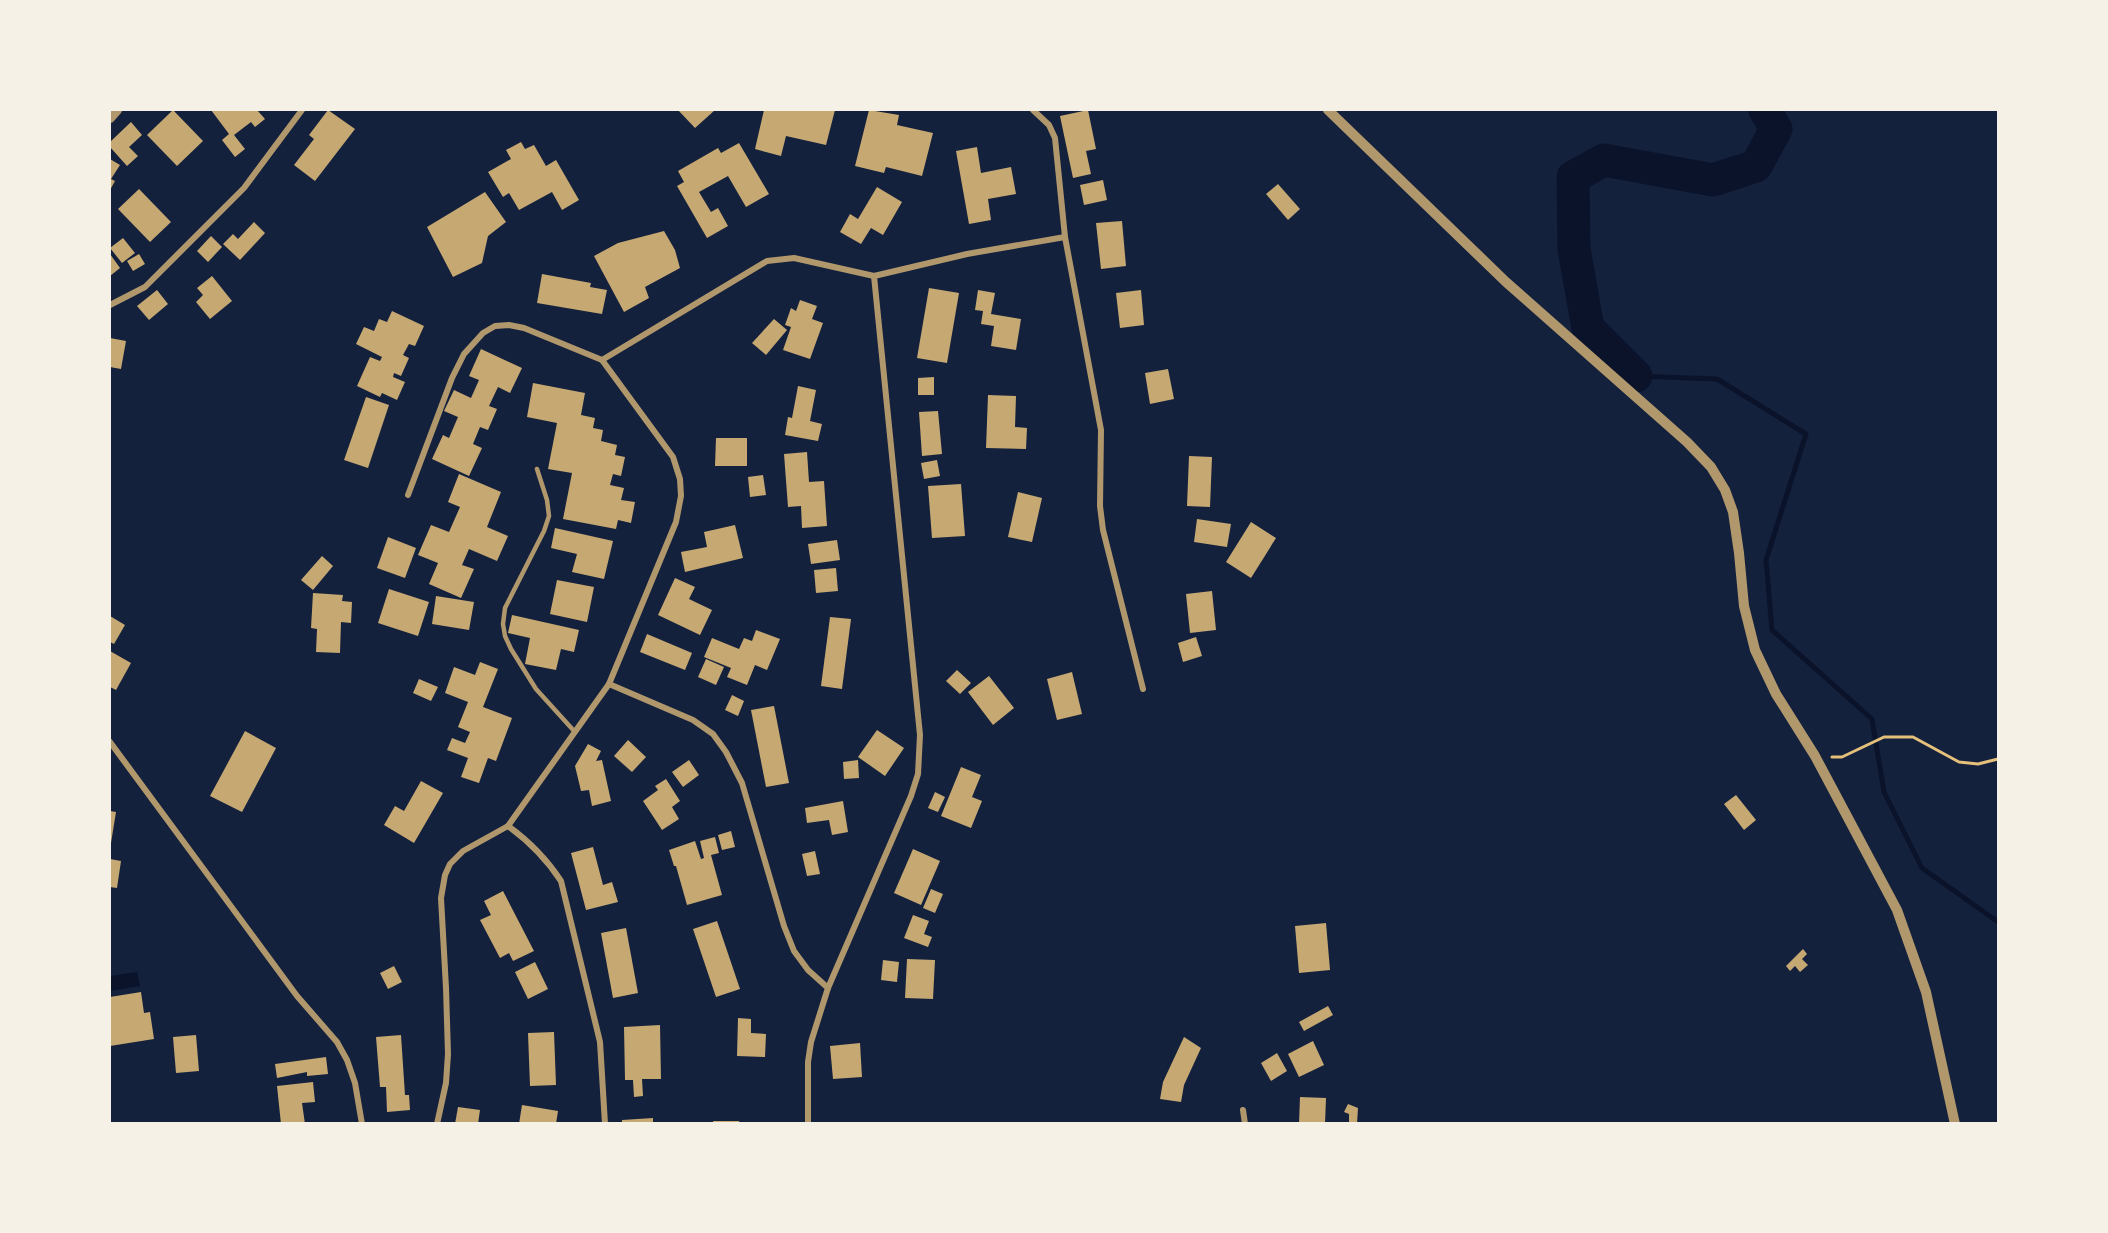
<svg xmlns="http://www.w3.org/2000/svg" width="2108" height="1233" font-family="Rubik,sans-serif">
<rect width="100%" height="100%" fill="#14213d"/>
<path fill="#0b132b" d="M137,972L140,986L111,991L110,976Z"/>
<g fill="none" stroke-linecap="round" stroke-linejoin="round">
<path stroke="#0b132b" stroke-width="5" d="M1636,376L1717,379L1806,434L1766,560L1772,630L1872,719L1884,792L1922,868L1998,922"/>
<path stroke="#0b132b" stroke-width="33" d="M1636,376L1588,328L1574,249L1573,177L1604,160L1713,180L1756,166L1776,129L1765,110"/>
</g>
<g fill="#c6a872">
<path d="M173,110L203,141L177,166L147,135Z"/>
<path d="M211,110H257L265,119L255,127L251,122L234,135L245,149L235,157L222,140L229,134Z"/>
<path d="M328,110L355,129L315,181L294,165L314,139L309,135Z"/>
<path d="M678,110H715L695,128Z"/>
<path d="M764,110H835L826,145L786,136L781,156L755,149Z"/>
<path d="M869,110L899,115L897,125L933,133L922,176L886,167L884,173L855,166Z"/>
<path d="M1088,110L1096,149L1086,151L1091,174L1073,178L1060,116Z"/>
<path d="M131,122L142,135L129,147L138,156L127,166L110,147V142Z"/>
<path d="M521,142L525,149L534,145L546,166L556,160L579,200L562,210L552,192L519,210L509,193L503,197L488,172L511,159L506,150Z"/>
<path d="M739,143L769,194L746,207L728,176L699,192L711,212L718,208L728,226L707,238L677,186L684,182L678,171L718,148L721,153Z"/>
<path d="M977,147L981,173L1011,167L1016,194L988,199L991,220L969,224L956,151Z"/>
<path d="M110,159L120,165L111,179L115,181L110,190Z"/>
<path d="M1103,180L1107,200L1084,205L1080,185Z"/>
<path d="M1278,184L1300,209L1288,220L1266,194Z"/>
<path d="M877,187L902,202L883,235L871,228L861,244L840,232L850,214L858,219Z"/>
<path d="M139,189L171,222L150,242L118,209Z"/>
<path d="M485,192L506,222L488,236L482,263L453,277L427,227Z"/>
<path d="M1122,221L1126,266L1101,269L1096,223Z"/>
<path d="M254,222L265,233L240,260L223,244L233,234L238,239Z"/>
<path d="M664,231L675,250L680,268L645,287L649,298L624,312L594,256L618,243Z"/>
<path d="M211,236L222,247L208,262L197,251Z"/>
<path d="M123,238L135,253L122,263L110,248Z"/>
<path d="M110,254L120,268L110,276Z"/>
<path d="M139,254L145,264L133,271L127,261Z"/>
<path d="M542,274L591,283L590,287L607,290L602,314L537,303Z"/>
<path d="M212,276L232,301L210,319L196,302L203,295L197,288Z"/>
<path d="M929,288L959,293L947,363L917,358Z"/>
<path d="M157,290L168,304L149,320L137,306Z"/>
<path d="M978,290L995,293L991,314L1021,319L1016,350L991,346L994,326L981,324L983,311L975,310Z"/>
<path d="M1141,290L1144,325L1120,328L1116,293Z"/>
<path d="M800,300L817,306L812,319L823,323L810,359L783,350L791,327L785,325L791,308L796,311Z"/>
<path d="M392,311L424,326L415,346L409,344L403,355L409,358L401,376L394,373L393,377L405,382L397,400L382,393L380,397L357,386L370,357L380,361L382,357L356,344L364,327L374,331L379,319L387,322Z"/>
<path d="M774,319L787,330L766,355L752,343Z"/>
<path d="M110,338L126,341L121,369L110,367Z"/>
<path d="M481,349L522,368L510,393L498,387L489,406L497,409L488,430L480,427L473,444L482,448L469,476L432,459L443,435L449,438L458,417L444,411L454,390L471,398L479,380L469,376Z"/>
<path d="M1168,369L1174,399L1150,404L1145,373Z"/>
<path d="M934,377V395H918V378Z"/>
<path d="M533,383L585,393L581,415L595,418L593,428L603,430L601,441L617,445L615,455L625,457L621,476L613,474L610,485L624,488L621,500L635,502L631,523L618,520L616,529L563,519L572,473L548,469L557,423L527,417Z"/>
<path d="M798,386L816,390L810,421L822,424L818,441L785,435L788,417L792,418Z"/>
<path d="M988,395L1016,396L1015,427L1027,428L1026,449L986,448Z"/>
<path d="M366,397L389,405L368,468L344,460Z"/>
<path d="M938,411L942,454L922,456L919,412Z"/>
<path d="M716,438H747V466H715Z"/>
<path d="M807,452L809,482L824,481L827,526L802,528L801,506L788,507L784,454Z"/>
<path d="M1189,456L1212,457L1210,507L1187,506Z"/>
<path d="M937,460L940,476L924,479L921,463Z"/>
<path d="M459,474L501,492L487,527L508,536L497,561L469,549L462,565L474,569L461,598L429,584L438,563L418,555L431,525L449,532L460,507L448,502Z"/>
<path d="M763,475L766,495L750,497L748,477Z"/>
<path d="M961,484L965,536L932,538L928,486Z"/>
<path d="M1018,492L1042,498L1032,542L1008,537Z"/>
<path d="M1197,519L1231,524L1227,547L1194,542Z"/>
<path d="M1251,522L1276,538L1251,578L1226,562Z"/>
<path d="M735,525L743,558L685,572L681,552L707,547L704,532Z"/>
<path d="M555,528L613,541L604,579L572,572L577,554L551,548Z"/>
<path d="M388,537L416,548L405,578L377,568Z"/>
<path d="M837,540L840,560L811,564L808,544Z"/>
<path d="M322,556L333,566L313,590L301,580Z"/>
<path d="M836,568L838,591L816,593L814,570Z"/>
<path d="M675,578L695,587L689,599L712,610L700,635L658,615Z"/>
<path d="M557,580L594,587L587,622L550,614Z"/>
<path d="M389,589L429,602L418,636L378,623Z"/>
<path d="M1212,591L1216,630L1190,633L1186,594Z"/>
<path d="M313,593L343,595L342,601L352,602L351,623L341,622L340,653L316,652L317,629L311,628Z"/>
<path d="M436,596L474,602L469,630L432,624Z"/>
<path d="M512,615L579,630L574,652L561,649L556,670L525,664L530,638L508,633Z"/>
<path d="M110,616L125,625L114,644L110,642Z"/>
<path d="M830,617L851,619L842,689L821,686Z"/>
<path d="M756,630L780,639L767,670L755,665L747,685L727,677L731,668L704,657L712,638L739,649L744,638L752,641Z"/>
<path d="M647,634L692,653L685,670L640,652Z"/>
<path d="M1196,637L1202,656L1183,662L1178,643Z"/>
<path d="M110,651L131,663L116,690L110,687Z"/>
<path d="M706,659L724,667L716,685L698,677Z"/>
<path d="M480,662L498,669L483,707L512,718L496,761L488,758L479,783L461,777L468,758L447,750L452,738L465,743L470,732L458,727L468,702L445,693L454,667L475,675Z"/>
<path d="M957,670L971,683L960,694L946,681Z"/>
<path d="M1072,672L1082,714L1057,720L1047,679Z"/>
<path d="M989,676L1014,708L993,725L968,692Z"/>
<path d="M419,679L438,687L431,701L413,693Z"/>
<path d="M732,695L744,701L738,716L725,710Z"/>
<path d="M774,706L789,783L766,787L751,710Z"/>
<path d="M877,730L904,748L885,776L858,757Z"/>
<path d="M245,731L276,748L242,812L210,796Z"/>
<path d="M628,740L646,757L632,772L614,756Z"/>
<path d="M588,744L601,751L596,761L602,760L611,801L592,806L589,790L581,791L575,766Z"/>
<path d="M689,760L699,775L683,787L672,772Z"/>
<path d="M858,760L859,778L844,779L843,762Z"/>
<path d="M961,767L981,775L972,797L982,801L971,828L941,816Z"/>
<path d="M666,779L680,801L672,807L679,819L662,830L643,801L658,790L655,786Z"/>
<path d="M421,781L443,793L414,843L384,825L395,806L404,811Z"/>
<path d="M935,792L945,797L938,812L928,808Z"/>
<path d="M1736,795L1756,820L1744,830L1724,804Z"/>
<path d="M843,801L848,832L832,835L829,820L807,823L805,808Z"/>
<path d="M110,811L116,812L111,843H110Z"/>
<path d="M731,831L735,847L722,850L718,835Z"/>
<path d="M715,837L719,853L711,855L722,895L687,905L676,866H674L669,850L695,841L701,859L704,858L700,841Z"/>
<path d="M593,847L603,885L612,882L618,902L586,910L571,853Z"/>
<path d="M913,849L940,861L921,905L894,893Z"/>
<path d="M815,851L820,874L807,876L802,854Z"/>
<path d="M110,859L121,861L117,888L110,887Z"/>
<path d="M931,889L943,894L935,913L923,908Z"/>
<path d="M503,891L534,951L513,961L509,953L500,958L480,920L491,915L484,901Z"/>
<path d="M913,915L929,921L924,934L932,937L928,947L904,938Z"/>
<path d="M717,921L740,989L716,997L693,929Z"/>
<path d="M1326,923L1330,970L1299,973L1295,926Z"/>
<path d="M626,928L638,993L613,998L601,933Z"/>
<path d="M1803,949L1807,954L1802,959L1808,965L1800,972L1795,966L1790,971L1786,966Z"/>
<path d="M907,959L935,960L933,999L905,998Z"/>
<path d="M883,960L899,962L897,982L881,980Z"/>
<path d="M535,962L548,989L528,999L515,972Z"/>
<path d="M394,966L402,982L388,989L380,973Z"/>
<path d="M141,992L144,1013L150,1012L154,1039L110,1046V997Z"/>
<path d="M1328,1006L1333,1015L1304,1031L1299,1022Z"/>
<path d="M738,1018L751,1019V1033L766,1034L765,1057L737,1056Z"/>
<path d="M660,1025L661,1079H642L643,1096L634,1097L633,1080H625L624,1027Z"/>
<path d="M554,1032L556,1085L530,1086L528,1033Z"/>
<path d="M196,1035L199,1071L176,1073L173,1037Z"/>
<path d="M401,1035L405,1095H409L410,1110L387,1112L386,1087H380L376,1037Z"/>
<path d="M1184,1037L1201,1048L1184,1085L1181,1102L1160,1099L1163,1082Z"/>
<path d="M1313,1041L1324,1065L1299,1077L1288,1054Z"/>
<path d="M860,1043L862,1077L833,1079L830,1046Z"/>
<path d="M1277,1053L1287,1071L1271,1081L1261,1063Z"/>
<path d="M326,1057L328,1074L307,1076V1072L277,1078L275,1064Z"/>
<path d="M313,1082L315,1102L302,1103L305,1124H281L277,1086Z"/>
<path d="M1300,1097L1326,1098L1325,1124H1299Z"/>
<path d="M1348,1104L1358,1108L1357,1124H1349V1114L1344,1112Z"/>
<path d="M522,1105L558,1111L556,1124H519Z"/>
<path d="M458,1107L480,1110L478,1124H455Z"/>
<path d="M653,1118V1124H622V1120Z"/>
<path d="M713,1121H739L740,1124H714Z"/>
</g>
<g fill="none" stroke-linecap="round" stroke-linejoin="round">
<path stroke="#e5c07b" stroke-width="3" d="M1832,757H1842L1884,737H1913L1959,762L1978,764L1998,759"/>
<path stroke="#b1986c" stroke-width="4.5" d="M537,469L547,500L549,516L544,531L505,608L503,624L505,636L511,649L536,689L575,732"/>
<g stroke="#b1986c" stroke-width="6">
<path d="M1033,110L1049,125L1055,138L1065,237L1101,430L1100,506L1103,530L1143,689"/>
<path d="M110,305L145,287L244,188L302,110"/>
<path d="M408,495L452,378L464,354L483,333L495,326L509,325L524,328L602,360"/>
<path d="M609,684L693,720L713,734L726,752L742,783L784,926L794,951L808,970L828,988L811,1042L808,1062V1124"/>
<path d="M110,742L297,996L337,1042L347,1060L355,1083L362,1124"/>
<path d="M508,826C530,842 546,858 561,881L600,1042L605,1124"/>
<path d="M828,988L911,796L918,774L920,735L874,276"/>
<path d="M1243,1110L1245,1124"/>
<path d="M437,1124L446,1083L448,1054L446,988L441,898L445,875L450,864L463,851L508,826L609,684L676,522L681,496L680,479L673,457L602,360L767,261L794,258L874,276L967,254L1065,237"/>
</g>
<g stroke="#b1986c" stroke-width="10">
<path d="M1328,110L1506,282L1687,442L1711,467L1725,490L1733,512L1739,553L1744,606L1755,650L1776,694L1815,756L1897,910L1926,992L1955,1124"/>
<path d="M110,118L117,110"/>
</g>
</g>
<rect width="2108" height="1233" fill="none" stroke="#f6f1e7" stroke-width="222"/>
</svg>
